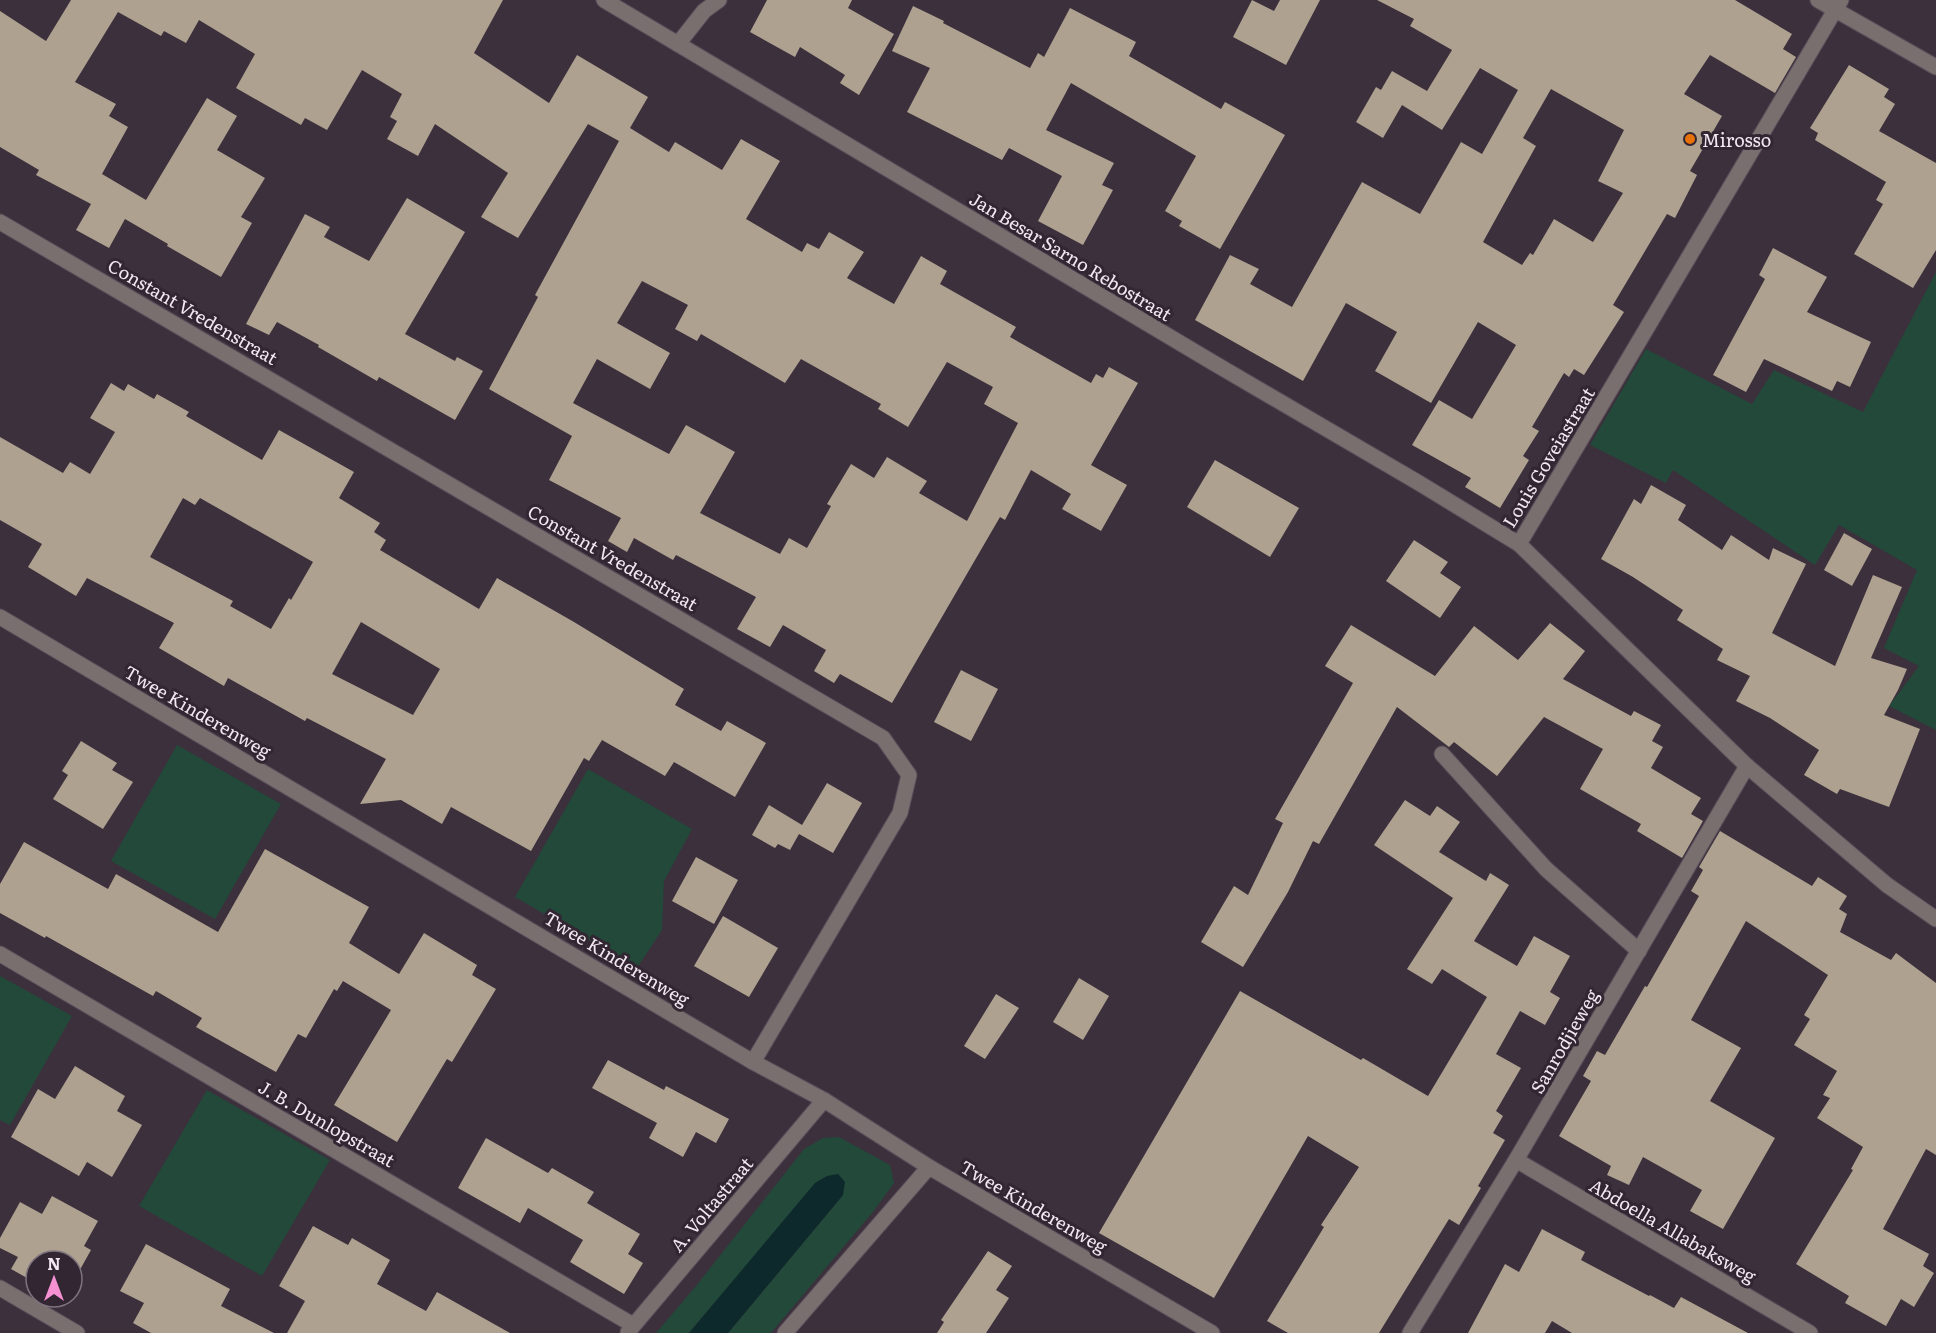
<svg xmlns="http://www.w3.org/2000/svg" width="1936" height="1333" font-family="Literata,serif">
<rect width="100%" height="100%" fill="#3c303c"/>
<g fill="#224939">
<path d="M1936,272V730L1889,706L1919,666L1884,648L1917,570L1839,525L1815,565L1673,470L1666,483L1590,445L1646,349L1752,404L1774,370L1863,412Z"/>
<path d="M177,745L281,804L215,919L111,861Z"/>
<path d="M588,769L692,829L664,881L662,930L637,968L515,897Z"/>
<path d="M0,976L72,1016L10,1125L0,1120Z"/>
<path d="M207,1090L330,1160L262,1276L139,1206Z"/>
<path d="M839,1137L890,1165L894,1183L873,1212L771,1333H728L843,1195L716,1301L689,1333H656L696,1286L804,1149L823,1138Z"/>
</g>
<path fill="#0d292c" d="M838,1174L845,1182L843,1195L728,1333H689L815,1183L827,1176Z"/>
<g fill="#aea190" fill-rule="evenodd">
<path d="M71,0H503L474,53L549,103L577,55L648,97L630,128L669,152L675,142L722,170L741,139L780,161L746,219L802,252L807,243L819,249L829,232L864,252L847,278L894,304L921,256L947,271L940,284L1016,327L1010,337L1091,383L1096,374L1103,378L1109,367L1138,383L1091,465L1127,485L1101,531L1062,509L1071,494L1031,470L1005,520L1000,517L892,703L840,674L834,683L814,671L826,650L783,625L770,647L737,629L756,597L676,555L673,560L634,538L627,552L608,541L621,518L549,480L572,436L489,389L538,297L535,295L619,141L588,124L518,238L481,217L508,173L435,124L418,156L387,139L397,121L390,117L402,94L362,70L327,130L305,118L301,125L236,88L255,54L199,20L186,43L164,31L161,36L118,12L75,82L116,104L109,116L128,127L102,174L146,200L207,98L237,116L217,150L265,178L241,217L252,223L221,277L167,246L168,244L125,219L109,248L76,230L91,204L36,175L39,170L0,147V11L46,41ZM642,281L688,305L675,329L697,341L701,334L785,383L801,359L881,404L878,409L908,427L947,362L993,387L984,404L1018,423L967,521L919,493L927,481L887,457L874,478L851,464L827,504L831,506L807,548L789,538L780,554L700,513L735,452L686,425L669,454L573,403L597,359L650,389L670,353L617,323Z"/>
<path d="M767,0H852L848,8L894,34L859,95L840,83L845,75L800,47L795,57L750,32Z"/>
<path d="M1252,0L1274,11L1280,0H1320L1286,65L1233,37Z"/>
<path d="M1377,0H1735L1792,34L1783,49L1796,57L1775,93L1710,55L1684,94L1722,116L1690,171L1697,175L1675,218L1667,214L1613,305L1624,312L1584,375L1574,369L1569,377L1564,373L1532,427L1539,431L1523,456L1529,460L1500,508L1465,487L1471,478L1412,445L1439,400L1472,419L1516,345L1478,322L1431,403L1375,371L1397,332L1346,303L1303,381L1195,320L1230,255L1259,269L1250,284L1292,307L1362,182L1420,214L1461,142L1482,154L1518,90L1480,68L1442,130L1402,105L1383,138L1356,122L1376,87L1381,90L1392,71L1427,91L1452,50L1410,26L1414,19ZM1551,89L1624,130L1598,181L1623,193L1593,242L1554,219L1533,255L1530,253L1522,265L1483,242L1536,146L1523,138Z"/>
<path d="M913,6L944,21L943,23L1030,68L1038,53L1044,57L1070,8L1136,42L1129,56L1221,109L1225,102L1285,135L1220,249L1179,226L1182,221L1165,211L1196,156L1071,83L1046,130L1114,163L1102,185L1113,190L1083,245L1038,221L1062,176L1009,148L1002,160L907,112L930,68L892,51Z"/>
<path d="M1849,65L1889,89L1884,97L1895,104L1879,131L1936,163V250L1913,288L1854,254L1883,204L1876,200L1886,182L1815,140L1818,133L1810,128Z"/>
<path d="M407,198L465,232L405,334L455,361L457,357L483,371L455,420L379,377L377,381L318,347L319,345L277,322L269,335L246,324L305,214L330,227L324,237L369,261Z"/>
<path d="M1773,248L1827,277L1807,312L1871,342L1850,387L1837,381L1832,391L1764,359L1746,392L1713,375L1765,279L1759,275Z"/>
<path d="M111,383L124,391L128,384L154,399L157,394L189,412L186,416L262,460L279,430L354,472L339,498L380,523L374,532L386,540L380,550L479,609L497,578L574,622L684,689L675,705L721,731L727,721L766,743L735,797L674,762L665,776L602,740L589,761L584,758L531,851L451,807L442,824L401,800L360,804L386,759L307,718L305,721L228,678L224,686L159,648L174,623L87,578L76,596L28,567L42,544L0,520V437L63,473L70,462L90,474L115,432L90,418ZM183,498L195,505L200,498L313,562L291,600L289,598L271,629L230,606L233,601L150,557ZM361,622L440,669L413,715L332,674Z"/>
<path d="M1215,460L1299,508L1270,557L1187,507Z"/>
<path d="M1651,485L1686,505L1678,520L1722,550L1731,535L1769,560L1773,548L1806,564L1772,633L1835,666L1873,575L1902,587L1871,658L1907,669L1898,690L1884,715L1920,729L1889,807L1840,789L1837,794L1804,775L1819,750L1770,718L1736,701L1750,676L1717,660L1723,649L1677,620L1683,610L1633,577L1601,559L1634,499L1641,504Z"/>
<path d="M1844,533L1872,549L1852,586L1824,570Z"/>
<path d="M1414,540L1448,562L1440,573L1461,587L1440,618L1386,581Z"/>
<path d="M1550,623L1585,651L1563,679L1631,716L1634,711L1661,725L1652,741L1663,747L1651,768L1701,798L1691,814L1703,821L1682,858L1637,831L1641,824L1580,789L1603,749L1544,717L1497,776L1454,742L1449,747L1397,707L1319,844L1313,841L1288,892L1243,967L1201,942L1234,886L1248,895L1283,823L1275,819L1353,683L1325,666L1351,625L1435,676L1474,626L1518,660Z"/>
<path d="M961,670L998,689L971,741L934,722Z"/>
<path d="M81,741L117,763L112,770L133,782L103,829L53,799L68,775L62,771Z"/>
<path d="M827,783L862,803L833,853L799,834L790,850L778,844L775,848L752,835L769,805L802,825Z"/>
<path d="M1405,800L1430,816L1437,806L1460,822L1439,852L1486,881L1490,873L1509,885L1474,941L1517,966L1534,936L1570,956L1550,992L1560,998L1545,1025L1520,1011L1496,1054L1521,1068L1496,1111L1503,1116L1493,1133L1505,1140L1478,1186L1481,1188L1459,1225L1449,1219L1379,1333H1288L1267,1321L1324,1227L1321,1225L1359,1167L1308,1136L1214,1298L1099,1233L1240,991L1361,1060L1363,1058L1428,1096L1487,997L1442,969L1432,984L1407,969L1453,898L1374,845Z"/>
<path d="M1720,831L1812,886L1818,877L1847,896L1839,909L1847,914L1840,932L1891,960L1896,953L1936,983V1155L1926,1149L1883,1229L1929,1254L1923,1266L1934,1273L1914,1307L1901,1299L1886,1326L1845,1303L1849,1296L1796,1264L1853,1170L1851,1169L1863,1147L1817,1118L1830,1098L1823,1095L1837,1071L1794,1045L1810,1019L1804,1015L1828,975L1746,921L1691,1020L1741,1048L1710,1101L1775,1138L1723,1229L1690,1211L1702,1190L1643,1157L1629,1185L1607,1175L1611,1166L1559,1136L1591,1081L1583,1076L1597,1051L1605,1055L1645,986L1647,987L1699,896L1691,891L1703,870L1699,867Z"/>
<path d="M24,842L108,889L116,874L218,932L265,849L369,907L349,943L399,974L424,933L477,965L472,975L496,989L452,1062L447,1059L397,1142L334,1105L391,1010L343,981L337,991L334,989L306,1038L298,1034L276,1072L196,1027L202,1018L156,991L153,996L46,936L45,938L0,913V884Z"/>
<path d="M696,857L738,880L714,924L672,901Z"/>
<path d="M723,916L778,948L749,997L694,966Z"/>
<path d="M1079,978L1109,996L1083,1040L1053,1022Z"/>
<path d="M996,994L1019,1008L985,1059L964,1046Z"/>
<path d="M608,1060L664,1090L666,1086L729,1119L716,1143L696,1132L683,1157L649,1138L657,1123L592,1088Z"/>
<path d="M75,1066L125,1096L117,1111L142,1125L112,1177L87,1162L79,1176L11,1137L38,1089L55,1099Z"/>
<path d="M486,1138L548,1173L552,1168L594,1192L587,1203L640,1234L628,1254L643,1263L624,1294L570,1262L583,1240L528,1208L520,1223L458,1188Z"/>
<path d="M52,1196L98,1221L84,1246L91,1250L72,1284V1261H36V1283L11,1269L18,1257L0,1248V1238L20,1202L42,1214Z"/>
<path d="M313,1226L348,1245L352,1238L390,1260L377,1284L426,1311L437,1292L510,1333H287L305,1301L279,1286Z"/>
<path d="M1542,1229L1585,1252L1581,1260L1649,1296L1650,1295L1674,1308L1681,1297L1748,1333H1572L1552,1321L1545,1333H1468L1505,1264L1519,1272Z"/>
<path d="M146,1244L230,1289L221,1306L274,1333H151L133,1323L144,1303L120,1291Z"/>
<path d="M988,1251L1012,1266L996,1290L1009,1298L986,1333H937L944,1322L941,1320Z"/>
</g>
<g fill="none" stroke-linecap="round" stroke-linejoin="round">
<defs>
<g id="minor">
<path d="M604,0L1212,362L1419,483L1519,544"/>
<path d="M1818,0L1936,67"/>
<path d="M1841,0L1519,544L1747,766L1887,885L1936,919"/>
<path d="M678,44L704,11L719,0"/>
<path d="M0,222L883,738L909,775L900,813L753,1062"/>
<path d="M1442,754L1546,869L1639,951"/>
<path d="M0,954L633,1325"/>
<path d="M1516,1160L1810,1333"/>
<path d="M0,1288L77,1333"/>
<path d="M628,1332L824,1100"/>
<path d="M785,1333L929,1167"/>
<path d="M1410,1333L1516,1160L1747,766"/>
</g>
<path id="tertiary" d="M0,617L753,1062L824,1100L929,1167L1212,1333"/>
</defs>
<use href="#minor" stroke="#594d59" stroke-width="17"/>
<use href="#tertiary" stroke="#594d59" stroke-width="17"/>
<use href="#minor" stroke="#796f6f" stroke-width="15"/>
<use href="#tertiary" stroke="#796f6f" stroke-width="15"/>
</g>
<circle fill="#e8710a" stroke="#322632" stroke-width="2" cx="1690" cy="139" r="6"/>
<g text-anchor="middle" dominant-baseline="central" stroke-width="6" stroke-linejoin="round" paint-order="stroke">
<g font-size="18" fill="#f1e8f1" stroke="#322632" text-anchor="start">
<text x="1702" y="139">Mirosso</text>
</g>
<g font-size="18" fill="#f1e8f1" stroke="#322632">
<text transform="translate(1071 256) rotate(31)">Jan Besar Sarno Rebostraat</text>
<text transform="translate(193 311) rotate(30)">Constant Vredenstraat</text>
<text transform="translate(1548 457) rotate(-59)">Louis Goveiastraat</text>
<text transform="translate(613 557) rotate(30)">Constant Vredenstraat</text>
<text transform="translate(198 711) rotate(30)">Twee Kinderenweg</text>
<text transform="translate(617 958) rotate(31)">Twee Kinderenweg</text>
<text transform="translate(1564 1041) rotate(-60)">Sanrodjieweg</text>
<text transform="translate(327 1123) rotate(30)">J. B. Dunlopstraat</text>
<text transform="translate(711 1204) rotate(-50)">A. Voltastraat</text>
<text transform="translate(1034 1206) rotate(30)">Twee Kinderenweg</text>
<text transform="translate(1673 1230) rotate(30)">Abdoella Allabaksweg</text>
</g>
</g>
<g transform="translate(54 1279)"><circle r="28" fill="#322632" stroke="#7e747e" stroke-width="1.5"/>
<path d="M0-4.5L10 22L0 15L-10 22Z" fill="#f591d2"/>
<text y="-9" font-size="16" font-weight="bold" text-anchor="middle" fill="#f1e8f1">N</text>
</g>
</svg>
